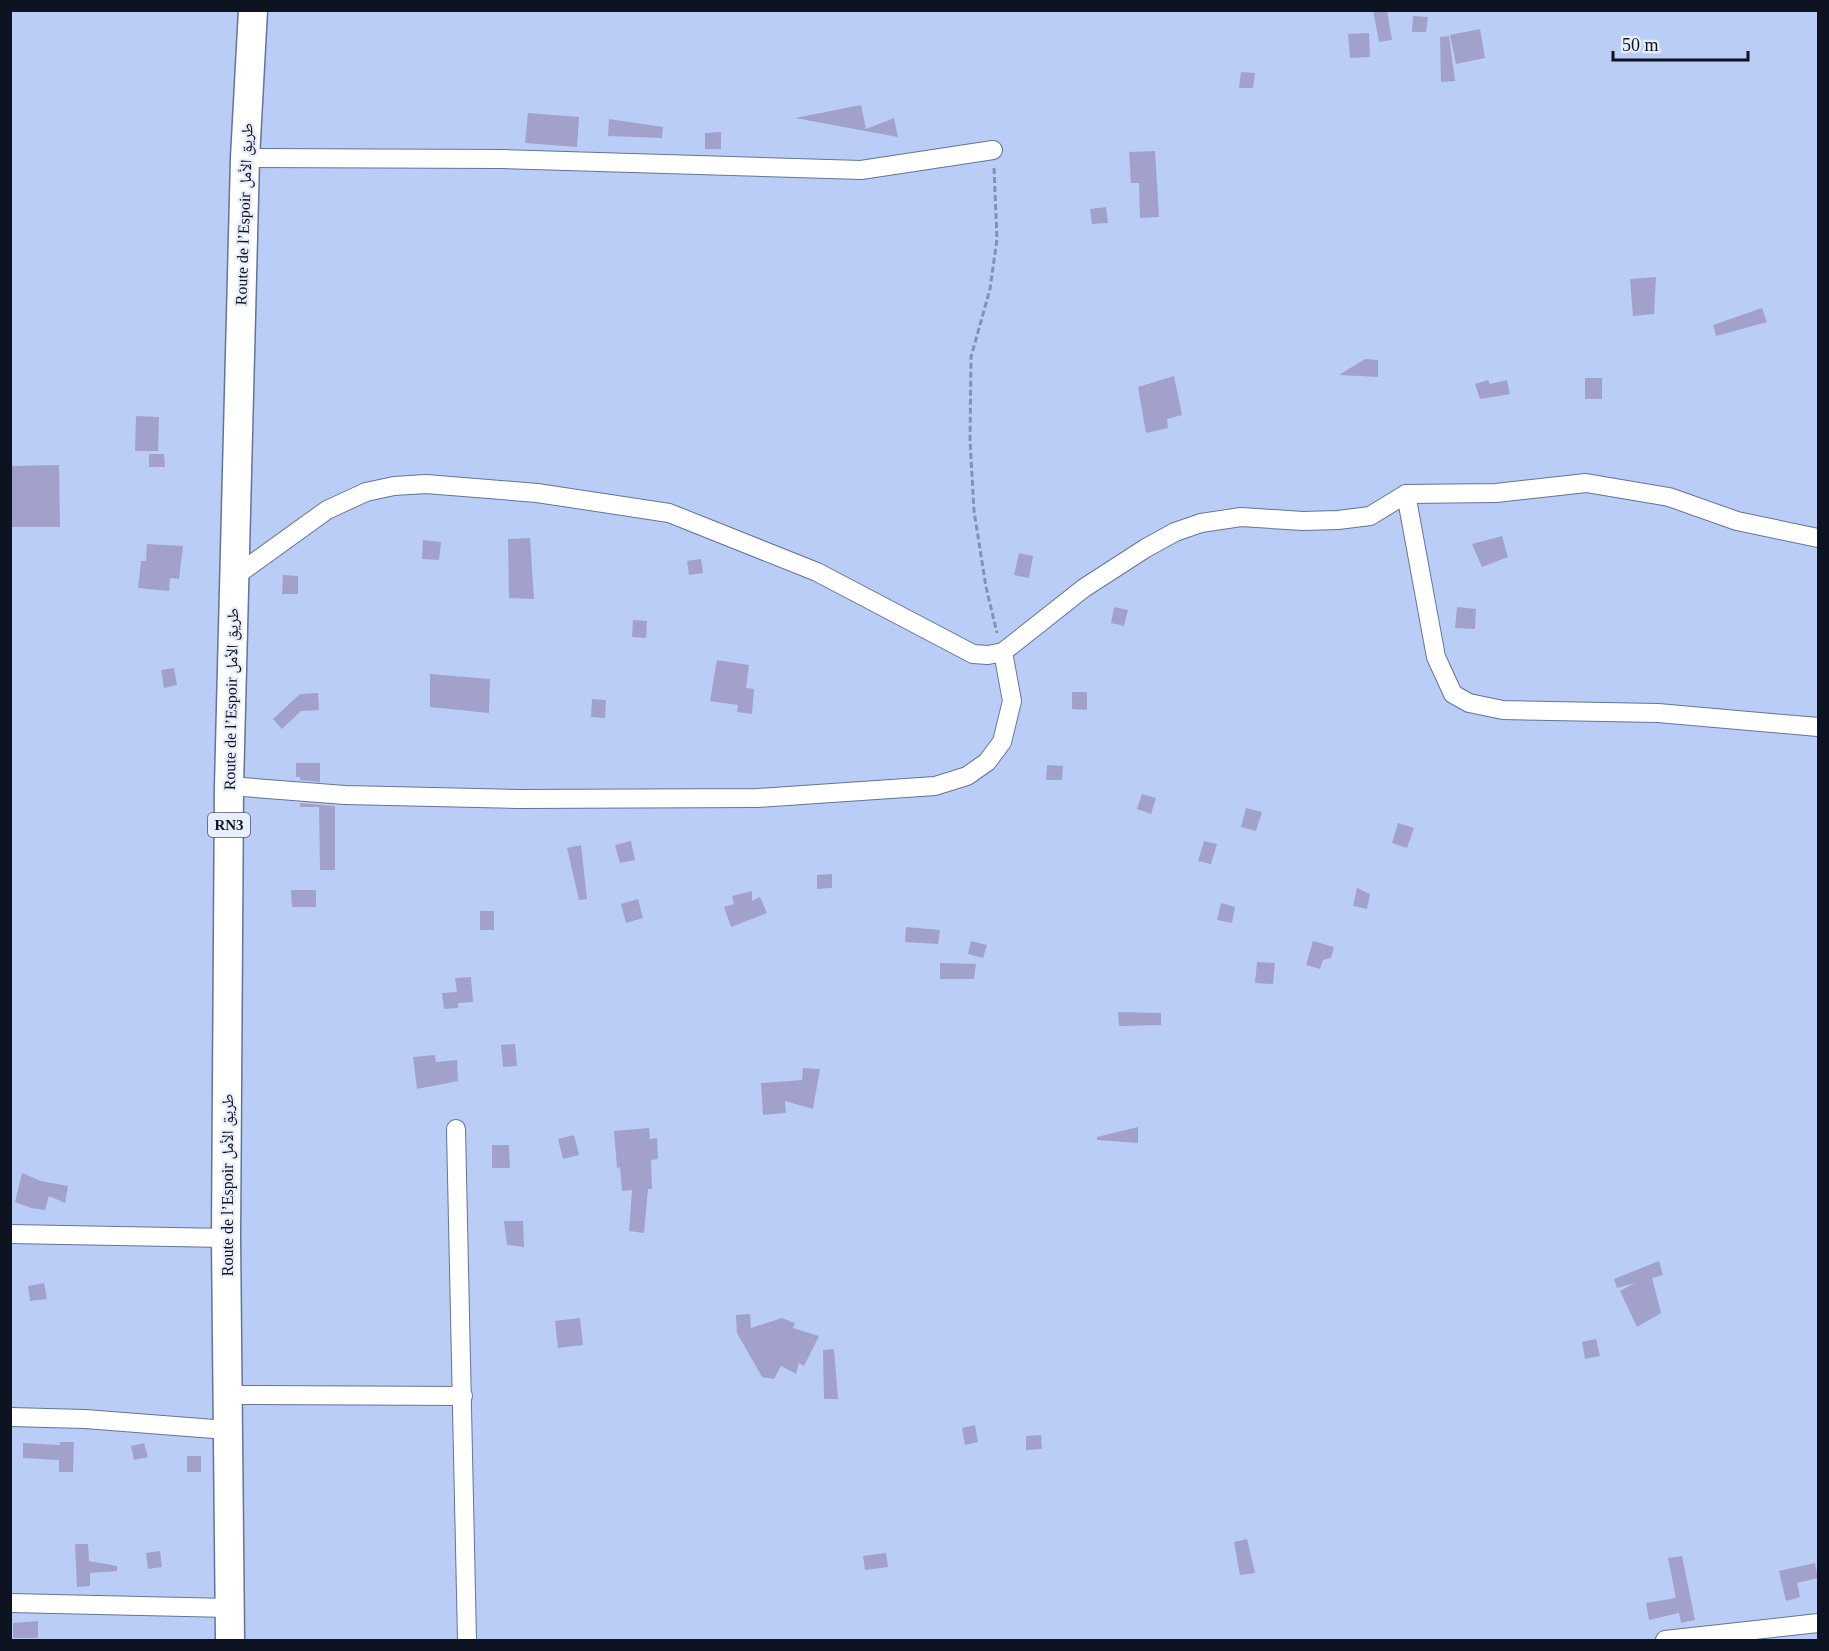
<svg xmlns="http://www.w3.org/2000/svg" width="1829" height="1651" font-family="'Times New Roman','Noto Naskh Arabic',serif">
<rect width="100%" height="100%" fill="#bacdf7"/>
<g fill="#a2a1cc">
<path d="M1373,10H1387L1392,40L1379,42Z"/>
<path d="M1413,16L1428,17L1426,32H1412Z"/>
<path d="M1480,29L1485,58L1456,64L1450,35Z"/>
<path d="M1369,33L1370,57L1350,58L1348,34Z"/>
<path d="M1449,36L1455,81L1441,82L1440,37Z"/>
<path d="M1241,72L1255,73L1253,88H1239Z"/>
<path d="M861,105L866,129L894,118L898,137L795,118Z"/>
<path d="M528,113L579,117L577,147L525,143Z"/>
<path d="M609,119L663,127L662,138L608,136Z"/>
<path d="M721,132V149H705V133Z"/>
<path d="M1155,151L1159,217L1140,218L1139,183H1131L1129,152Z"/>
<path d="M1106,207L1108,223L1092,224L1090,209Z"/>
<path d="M1656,277L1654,314L1633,316L1630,279Z"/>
<path d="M1762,308L1767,322L1716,336L1713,325Z"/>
<path d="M1365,359L1378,360V377L1339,375Z"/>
<path d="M1174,376L1182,415L1167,419L1168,428L1146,433L1138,387Z"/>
<rect x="1585" y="378" width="17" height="21"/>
<path d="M1488,380L1490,384L1507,380L1510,394L1480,399L1475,384Z"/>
<path d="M136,416L159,417L158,451H135Z"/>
<path d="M149,454H164L165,467H149Z"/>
<path d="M59,465L60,527H10V466Z"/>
<path d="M1502,536L1508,557L1482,567L1472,544Z"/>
<path d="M530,538L534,599L509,598L508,539Z"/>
<path d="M423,540L441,542L439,560L422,559Z"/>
<path d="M147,544L183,546L179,579L170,578L169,591L138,588L141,561H146Z"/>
<path d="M1019,553L1033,556L1029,578L1014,575Z"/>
<path d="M701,559L703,573L689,575L687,561Z"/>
<path d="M283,575L298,576V594H282Z"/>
<path d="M1114,607L1128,610L1124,626L1111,623Z"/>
<path d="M1457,607L1476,609L1475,629L1455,628Z"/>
<path d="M633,620L647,621L646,638L632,637Z"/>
<path d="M717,660L749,665L746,688L754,689L752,714L737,712L738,705L710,701Z"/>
<path d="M174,668L177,685L164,688L161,670Z"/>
<path d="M430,674L490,679L489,713L430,707Z"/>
<path d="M1072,692H1087V710L1072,709Z"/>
<path d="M318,693L319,710L301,711L282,729L273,719L300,694Z"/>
<path d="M592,699L606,700L605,718L591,717Z"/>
<path d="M296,763H320V782L300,780V777H296Z"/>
<path d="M1047,765L1063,766L1062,780H1046Z"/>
<path d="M1142,794L1156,798L1151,814L1137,809Z"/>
<path d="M300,803L335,806V870H320L319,807H300Z"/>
<path d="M1246,808L1262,812L1256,831L1241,827Z"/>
<path d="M1398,823L1414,828L1407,848L1392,843Z"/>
<path d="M631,841L635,860L620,863L615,845Z"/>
<path d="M1204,841L1217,844L1211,864L1198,861Z"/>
<path d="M581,845L587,899L579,900L567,848Z"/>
<path d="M832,874V888L817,889V875Z"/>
<path d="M1357,888L1370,894L1367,909L1353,906Z"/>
<path d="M291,890H316V907H292Z"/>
<path d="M752,891V901L760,897L767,913L731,927L724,907L734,904L732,896Z"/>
<path d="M638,899L643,918L626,923L621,904Z"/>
<path d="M1221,903L1235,907L1232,923L1217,920Z"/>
<rect x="480" y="911" width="14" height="19"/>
<path d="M906,927L940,930L938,944L905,942Z"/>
<path d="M971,941L987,945L983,958L968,954Z"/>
<path d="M1313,941L1334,947L1331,958L1323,960L1320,969L1306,965Z"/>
<path d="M1257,962L1275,963L1273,984L1255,983Z"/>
<path d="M940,963L976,964L974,979H940Z"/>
<path d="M471,977L473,1002L458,1003V998V1008L444,1009L442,993L457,992L455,978Z"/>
<path d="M1118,1012L1161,1013V1025L1119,1026Z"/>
<path d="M515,1044L517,1066L503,1067L501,1045Z"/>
<path d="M435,1055L436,1062L457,1060L458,1081L417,1089L413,1057Z"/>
<path d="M803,1068L820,1069L813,1109L785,1101L786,1113L763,1115L761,1083L802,1080Z"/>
<path d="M1138,1127V1143L1097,1140V1137Z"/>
<path d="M649,1128L650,1139L657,1138L658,1159L651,1160L652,1189H648L644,1233L629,1231L632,1190L622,1191L620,1167L617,1168L614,1131Z"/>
<path d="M574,1135L579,1155L563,1159L558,1139Z"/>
<path d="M492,1145H509L510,1168H492Z"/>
<path d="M22,1173L41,1181L68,1186L65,1203L49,1196L45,1210L31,1208L15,1202Z"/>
<path d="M504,1221H523L524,1247L507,1245Z"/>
<path d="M1659,1261L1663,1275L1652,1278L1661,1313L1637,1327L1620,1291L1635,1283L1617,1288L1614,1279Z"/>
<path d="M44,1283L47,1299L30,1301L28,1286Z"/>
<path d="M750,1314L751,1328L782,1318L795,1323L793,1328L819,1336L804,1366L799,1363L796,1374L781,1366L774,1379L762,1377L737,1333L736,1315Z"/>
<path d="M580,1318L583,1345L558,1348L555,1321Z"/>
<path d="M1596,1339L1600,1356L1585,1359L1582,1342Z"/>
<path d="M834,1349L838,1399H824L823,1350Z"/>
<path d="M975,1425L978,1442L965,1445L962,1428Z"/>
<path d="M1041,1435L1042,1449L1026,1450V1436Z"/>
<path d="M60,1442H74L73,1472H59V1460L23,1458V1443L60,1445Z"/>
<path d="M144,1443L148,1457L134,1460L131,1446Z"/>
<rect x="187" y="1456" width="14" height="16"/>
<path d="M1247,1539L1255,1573L1240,1575L1234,1542Z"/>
<path d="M75,1544H88L89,1561L117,1566V1571L90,1573V1586L77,1587Z"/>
<path d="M160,1551L162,1567L148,1569L146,1553Z"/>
<path d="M886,1553L888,1567L865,1570L863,1556Z"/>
<path d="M1682,1556L1695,1620L1681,1623L1679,1613L1649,1620L1646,1603L1676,1598L1668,1558Z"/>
<path d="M1815,1563L1818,1578L1797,1583L1800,1597L1786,1601L1779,1571Z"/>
<path d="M38,1621V1638H13V1623Z"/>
</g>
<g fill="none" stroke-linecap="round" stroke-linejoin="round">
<defs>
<g id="minor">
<path d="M245,158L502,159L861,170L993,150"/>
<path d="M1406,494L1436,657L1453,694L1469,703L1503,710L1658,713L1818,727"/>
<path d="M234,577L327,510L366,492L394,486L426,484L537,493L669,513L817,572L973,654L988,655L1003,652L1084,588L1146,548L1175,532L1201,523L1241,517L1303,521L1338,520L1370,516L1406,494L1496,493L1586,483L1669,497L1737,521L1818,538"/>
<path d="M229,786L345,795L518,799L757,798L935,786L967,776L987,762L1002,742L1012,701L1003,652"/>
<path d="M456,1129L467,1640"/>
<path d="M10,1234L226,1238"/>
<path d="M228,1395L463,1396"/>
<path d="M10,1417L85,1419L227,1430"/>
<path d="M10,1603L229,1608"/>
<path d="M1665,1640L1818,1623"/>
</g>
<path id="trunk" d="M230,1640L226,1238L229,786L245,158L253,10"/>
</defs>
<use href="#minor" stroke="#627499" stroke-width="20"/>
<use href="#trunk" stroke="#627499" stroke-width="31"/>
<path stroke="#8392b3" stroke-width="3" stroke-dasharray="6 3" stroke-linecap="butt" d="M994,168L997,239L990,289L971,357L970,440L974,511L986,587L997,633"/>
<use href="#minor" stroke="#fff" stroke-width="18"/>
<use href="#trunk" stroke="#fff" stroke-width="28"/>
</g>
<g text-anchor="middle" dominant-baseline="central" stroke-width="4.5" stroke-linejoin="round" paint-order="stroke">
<rect fill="#e8eefb" stroke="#4f5562" stroke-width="1.5" x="208" y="813" width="42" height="24" rx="4.5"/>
<g font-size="15" font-weight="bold" fill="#0d1321">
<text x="229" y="825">RN3</text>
</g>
<g font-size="16" fill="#0d1321" stroke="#e8eefb">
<text transform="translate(244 214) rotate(-88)">Route de l’Espoir طريق الأمل</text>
<text transform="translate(231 699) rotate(-89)">Route de l’Espoir طريق الأمل</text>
<text transform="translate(227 1185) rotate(-90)">Route de l’Espoir طريق الأمل</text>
</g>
</g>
<rect width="1829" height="1651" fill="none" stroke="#0d1321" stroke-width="24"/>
<path d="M1613 51v9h135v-9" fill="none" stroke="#0d1321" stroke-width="3"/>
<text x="1622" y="51" font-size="18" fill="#0d1321" stroke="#e8eefb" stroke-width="4.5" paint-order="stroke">50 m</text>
</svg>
